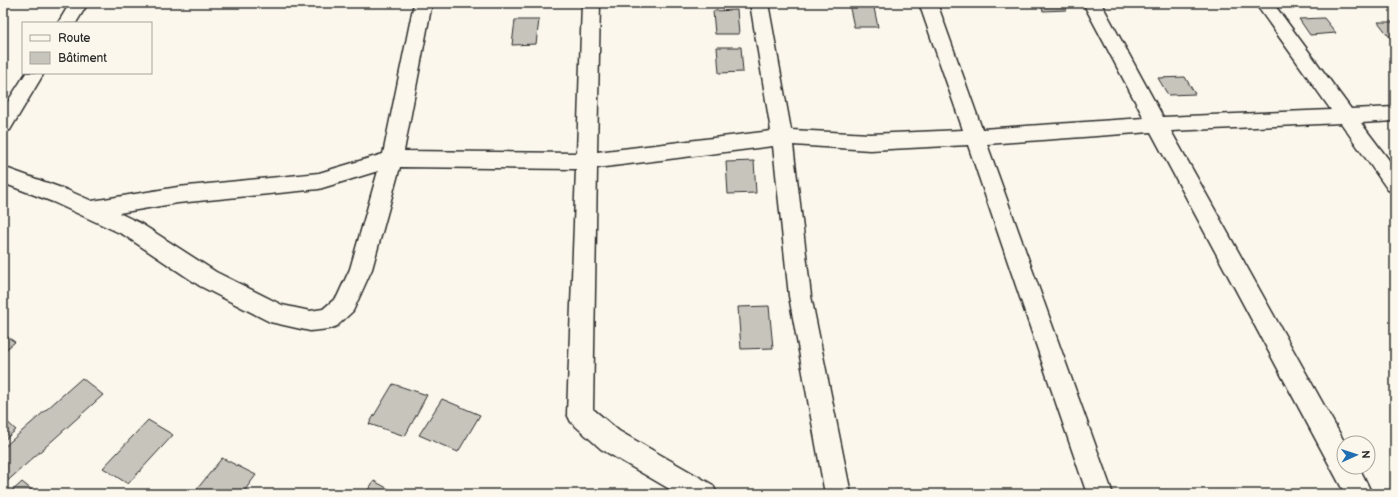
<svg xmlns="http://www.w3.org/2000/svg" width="1398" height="497" font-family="'Balsamiq Sans',sans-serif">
<rect width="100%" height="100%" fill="#fbf7ec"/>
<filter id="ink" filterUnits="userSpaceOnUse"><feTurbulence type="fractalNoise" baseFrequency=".025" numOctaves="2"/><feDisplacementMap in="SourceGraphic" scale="8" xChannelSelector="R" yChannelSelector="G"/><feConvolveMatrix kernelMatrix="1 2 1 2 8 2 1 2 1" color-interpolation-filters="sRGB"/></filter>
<g filter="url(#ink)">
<g fill="#c7c4bc" stroke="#2b2b2b">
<path d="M873,3L878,27H854L849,4Z"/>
<path d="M1040,3H1063L1067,10L1043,11Z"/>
<path d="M737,10L739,34H715L713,11Z"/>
<path d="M1324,18L1336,33L1310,35L1299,19Z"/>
<path d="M515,20H539L536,44L512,45Z"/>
<path d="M1378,22H1395V44Z"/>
<path d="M717,47H741L743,72L719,73Z"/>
<path d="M1185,77L1195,94L1168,95L1158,78Z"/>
<path d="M754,161L756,193L728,194L726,162Z"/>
<path d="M769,306L773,348L741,349L738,307Z"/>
<path d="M3,334L15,342L3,352Z"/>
<path d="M82,378L103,395L3,485V448Z"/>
<path d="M393,384L427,395L405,436L369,424Z"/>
<path d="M442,399L480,415L458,452L419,435Z"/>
<path d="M3,418L16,430L3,441Z"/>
<path d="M148,420L173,435L128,484L103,468Z"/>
<path d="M222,458L256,475L242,494H193Z"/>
<path d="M374,481L398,494H365Z"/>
<path d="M22,482L37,494H9Z"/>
<path d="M1036,492V494L1000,493Z"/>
</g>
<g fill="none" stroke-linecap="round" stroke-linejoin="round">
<defs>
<g id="street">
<path d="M70,3H88L76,23H58Z"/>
<path d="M414,3H432L404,151L577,153L582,3H600L597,152L771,131L750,3H768L791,130L870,134L963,130L919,3H937L982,129L1144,118L1083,3H1101L1163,117L1331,110L1255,3H1273L1351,109L1395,107V121L1361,123L1395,168V192L1388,190L1341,123L1171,131L1345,443H1344V467H1359L1372,494H1345L1151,132L987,144L1113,494H1087L968,145L870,150L793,145L811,296L851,494H825L789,296L773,146L597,168L593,409L619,431L713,485L717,494H678L601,449L571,422L567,414L576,169L400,167L372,269L353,311L337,326L329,329L310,331L270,322L200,286L124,235L53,202L3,183V167L67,190L92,201L178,187L319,173L383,154ZM378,171L350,269L337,297L323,309L310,311L282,305L216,272L140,223L119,213L178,203L319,189Z"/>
<path d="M26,73H44L10,130L3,132V109Z"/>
</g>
</defs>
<use href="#street" stroke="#2b2b2b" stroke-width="3"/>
<use href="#street" fill="#fbf7ec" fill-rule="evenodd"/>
</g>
</g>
<rect width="1398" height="497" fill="none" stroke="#fbf7ec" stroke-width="16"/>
<rect x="8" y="8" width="1382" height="481" fill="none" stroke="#2b2b2b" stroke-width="1.5" filter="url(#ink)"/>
<rect x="22" y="22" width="130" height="52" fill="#fbf7ec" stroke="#a8a59f"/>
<rect x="30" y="35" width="20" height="6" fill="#fbf7ec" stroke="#a8a59f"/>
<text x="58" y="42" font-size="12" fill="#2b2b2b">Route</text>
<rect x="30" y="52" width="20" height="12" fill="#c7c4bc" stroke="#a8a59f"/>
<text x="58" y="62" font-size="12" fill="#2b2b2b">Bâtiment</text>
<g transform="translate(1356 455) rotate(87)"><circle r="19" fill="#fbf7ec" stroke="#a8a59f"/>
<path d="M0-3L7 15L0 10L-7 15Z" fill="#1f6fb2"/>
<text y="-6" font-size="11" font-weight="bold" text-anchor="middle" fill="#2b2b2b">N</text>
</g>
</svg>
